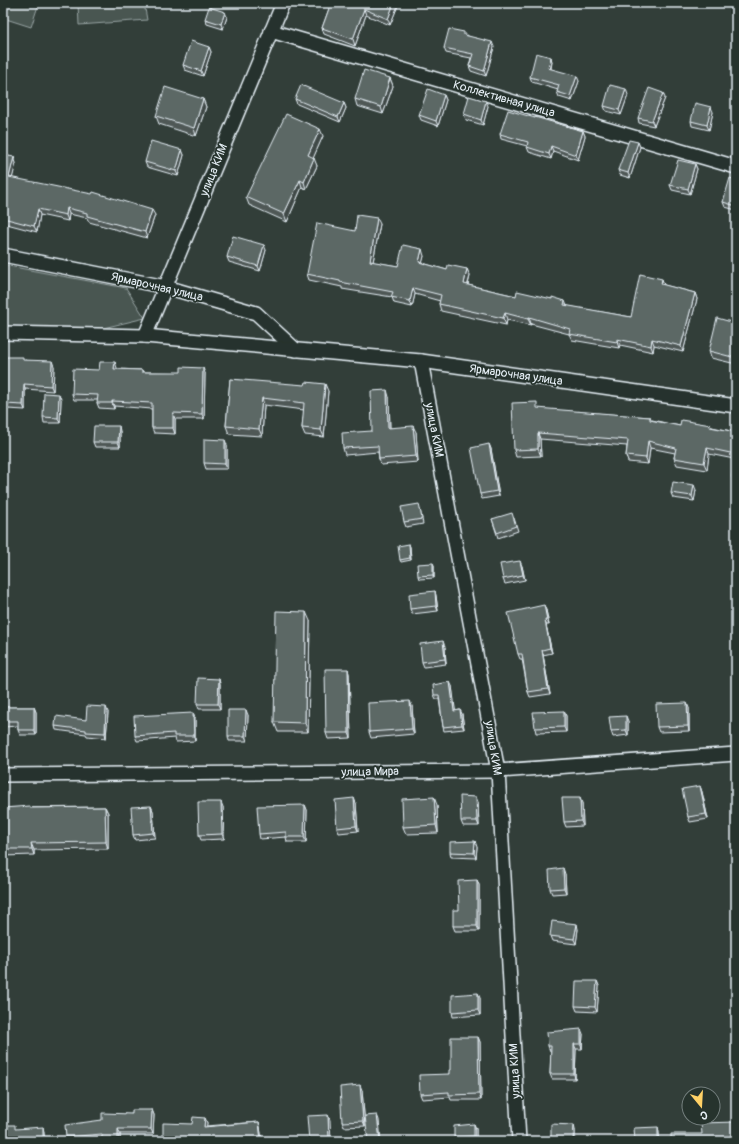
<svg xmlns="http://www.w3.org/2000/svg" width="739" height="1144" font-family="Pangolin,sans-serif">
<rect width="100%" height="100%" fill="#323e39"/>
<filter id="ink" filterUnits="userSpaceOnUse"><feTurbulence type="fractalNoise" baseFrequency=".025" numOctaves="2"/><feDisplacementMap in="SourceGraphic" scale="8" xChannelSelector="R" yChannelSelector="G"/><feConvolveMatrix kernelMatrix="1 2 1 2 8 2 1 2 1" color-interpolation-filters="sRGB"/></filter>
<g filter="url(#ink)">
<g fill="#495651" stroke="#98a4a4">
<path d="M3,3H39L31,27L3,18Z"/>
<path d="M78,3H144L147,20L79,25Z"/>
<path d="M3,265L126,288L145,318L99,329L3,326Z"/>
</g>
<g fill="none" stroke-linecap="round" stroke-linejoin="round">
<defs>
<g id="street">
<path d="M271,31L736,167"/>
<path d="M3,255L166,287L256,313L296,350"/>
<path d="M3,333L145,336L421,361L736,406"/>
<path d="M145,336L283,3"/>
<path d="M421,361L498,771L519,1141"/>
<path d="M3,775L498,771L736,754"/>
</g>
</defs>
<use href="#street" stroke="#e8f1f8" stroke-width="16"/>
<use href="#street" stroke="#26332d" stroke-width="13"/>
</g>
<g fill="#4f5957" stroke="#e8f1f8">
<path d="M331,3H399L390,25L366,15L355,46L324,34L322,28Z"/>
<path d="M227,17L223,29L207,24L205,19Z"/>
<path d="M466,35L494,47L486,76L471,71L469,66L471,58L446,53L444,48Z"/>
<path d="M209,47L211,52L203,76L185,70L183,65Z"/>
<path d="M551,57L552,62L551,69L579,81L572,101L559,97L557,92L558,90L532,82L530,77Z"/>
<path d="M390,78L393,86L383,114L357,106L355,99Z"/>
<path d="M444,95L446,100L438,126L421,120L419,115Z"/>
<path d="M628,95L621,115L606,111L604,106Z"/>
<path d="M665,98L654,126L639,123L638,118Z"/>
<path d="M203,99L206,107L196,136L159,124L156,116Z"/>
<path d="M295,99L344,103L346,108L340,122L297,104Z"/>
<path d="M488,106L483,125L466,120L464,114Z"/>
<path d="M713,112L709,130L692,126L691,121Z"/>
<path d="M535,118L583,131L585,136L578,160L553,151L551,159L529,152L527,147V146L501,139L500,134Z"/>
<path d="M323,136L313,158L317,166L306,189L302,187L287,222L249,205L246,197Z"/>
<path d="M638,142L640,147L630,178L620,175L618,170Z"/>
<path d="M182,150L184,155L178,176L147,167L145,162Z"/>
<path d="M3,155L16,163L12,178L155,215L147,238L89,222L87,218L69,214L68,221L40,215L37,232L3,223Z"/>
<path d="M695,164L697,169L690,194L672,190L670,185Z"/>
<path d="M736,180V210L725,207L723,202Z"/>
<path d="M380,224L373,262L398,266L424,256L422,263L447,270L467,269L470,276L468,285L516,296L552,299L565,301L567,306L631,317L662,279L664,285L695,293L697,299L683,352L654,345L653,352L620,345L619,348L572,340L569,334L531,324V325L507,320L506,325L441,311L439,304L440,301L415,294L412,307L394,303L392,297L342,289V287L309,280L307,274L355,231Z"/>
<path d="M266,250L260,271L229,262L227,257Z"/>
<path d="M735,323L736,324V364L711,358L709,351Z"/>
<path d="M25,360L54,366L53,391L25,389V410L7,409L6,405H3V387Z"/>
<path d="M117,369L142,370L143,372L205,373L204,419H175V434L154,433L152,428V409L114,406V409L99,408L97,403L98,400H74L72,394L99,370Z"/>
<path d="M230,379L328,391L324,437L305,435L302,428L304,410L264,405L262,436L229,434L226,426Z"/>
<path d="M389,397L390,428L416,432L418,462L381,465L379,459L378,452L345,455L343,448L372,431Z"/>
<path d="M61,399L60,423H44L43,417Z"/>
<path d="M539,409L650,417L652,420L680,426L711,425L712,427L736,432V484H734L732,477L734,459L709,454L707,470L677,465L674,458L675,453L650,448L648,464L628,462L626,456L627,446L540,439L541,456L516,457L514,450Z"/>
<path d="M120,431V447H95L93,442Z"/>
<path d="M489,444L491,449L499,496L482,499L480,494Z"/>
<path d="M227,445V469H206L204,463Z"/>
<path d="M696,490L694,501L673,498L671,493Z"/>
<path d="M420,509L423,524L406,527L404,522Z"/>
<path d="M514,518L518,531L498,538L492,519Z"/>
<path d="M409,544L410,547L411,560L401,562L400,560Z"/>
<path d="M434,565V578L419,579L418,576Z"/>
<path d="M522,566L525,580L505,584L503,579Z"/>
<path d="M435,591L436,596L438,611L412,614L410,609Z"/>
<path d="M546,610L549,625H546L552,653L543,655L550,694L530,697L528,692L522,659H520L518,654Z"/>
<path d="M310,621L308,732H278L274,722Z"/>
<path d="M445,647L446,664L424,667L422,662Z"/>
<path d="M348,669L349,674L351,738L328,739L326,733Z"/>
<path d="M219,679L220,684V709H199L197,704Z"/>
<path d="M452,686L455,711L460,710L462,714L464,729L444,731L443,727L439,699H436L434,695Z"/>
<path d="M412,706L414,734L371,738L369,732Z"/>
<path d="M3,707H34L36,712V735H20L18,730V726L3,727Z"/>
<path d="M689,708V731L659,732L657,727Z"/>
<path d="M564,711L566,716V732L536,733L535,728Z"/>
<path d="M108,712L106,738L87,736L86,734L56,730L55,726L86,720Z"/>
<path d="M248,715L247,741H229L228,736Z"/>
<path d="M195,718V741L176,742L175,738L137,741L135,736Z"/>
<path d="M628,721V735L613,737L611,731Z"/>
<path d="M700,786L702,792L708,819L690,822L688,817Z"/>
<path d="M478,802L479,826H463L461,821Z"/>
<path d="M356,803L358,831L339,833L337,828Z"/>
<path d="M582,803L583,826L566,827L564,822Z"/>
<path d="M305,805L307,810L306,842H287L286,837L260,839L259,834Z"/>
<path d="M437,805L438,833L406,834L403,827Z"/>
<path d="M151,806L153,811L155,838L135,840L133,835Z"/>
<path d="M105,807L108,813V849L34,850V855L3,856V808Z"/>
<path d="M223,807L224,839L201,840L199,835Z"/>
<path d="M477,847L476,858L451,857L450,852Z"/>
<path d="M565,874L566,893L552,894L550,889Z"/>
<path d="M477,880L479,885V931H455L453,926L459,910Z"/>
<path d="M578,929L576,944L552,941L550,936Z"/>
<path d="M597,981L599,986L597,1012L577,1011L575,1006Z"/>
<path d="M480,998V1015L453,1017L452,1012Z"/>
<path d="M583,1034L582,1049H576L575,1079H552L550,1074L551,1051H550L548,1046Z"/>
<path d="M478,1037L480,1042L481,1100H451L450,1097L422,1099L420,1094L450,1074L451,1070Z"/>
<path d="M362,1090L365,1126L344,1127L342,1122Z"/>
<path d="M152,1110L154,1115L153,1134H120V1141H103V1139L79,1141H68L66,1137L102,1120Z"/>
<path d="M205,1118L207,1123L206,1126L259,1122L260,1127L262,1141H163L192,1124Z"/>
<path d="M474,1124L476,1129V1141H456L454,1137Z"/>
<path d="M575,1130V1141H552L551,1139Z"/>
</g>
<g fill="#404947" stroke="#e8f1f8">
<path d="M394,3H399L390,25L388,19Z"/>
<path d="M364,9L366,15L355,46L353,39Z"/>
<path d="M225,12L227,17L223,29L221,24Z"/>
<path d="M492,42L494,47L486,76L484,71Z"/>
<path d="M209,47L211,52L203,76L201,71Z"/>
<path d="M551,57L552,62L549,73L548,68Z"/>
<path d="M577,76L579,81L572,101L570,96Z"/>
<path d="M390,78L393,86L383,114L381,107Z"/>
<path d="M626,89L628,95L621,115L619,110Z"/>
<path d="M663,93L665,98L654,126L652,121Z"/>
<path d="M444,95L446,100L438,126L436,121Z"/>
<path d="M203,99L206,107L196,136L194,128Z"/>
<path d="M486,101L488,106L483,125L481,120Z"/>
<path d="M344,103L346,108L340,122L338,117Z"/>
<path d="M711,107L713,112L709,130L707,125Z"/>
<path d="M320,129L323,136L311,163L308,155Z"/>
<path d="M583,131L585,136L578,160L576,155Z"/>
<path d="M638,142L640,147L630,178L628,173Z"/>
<path d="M551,146L553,151L551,159L549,154Z"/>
<path d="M182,150L184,155L178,176L176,171Z"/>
<path d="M14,157L16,163L11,183L9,177Z"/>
<path d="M314,158L317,166L306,189L304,182Z"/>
<path d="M695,164L697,169L690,194L688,189Z"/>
<path d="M300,180L302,187L287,222L284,214Z"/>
<path d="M67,208L69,214L68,221L66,215Z"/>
<path d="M38,209L40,215L37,232L34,226Z"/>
<path d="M152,210L155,215L147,238L145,232Z"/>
<path d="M377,218L380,224L372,267L370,261Z"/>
<path d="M264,245L266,250L260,271L258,266Z"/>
<path d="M422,249L424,256L421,268L419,262Z"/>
<path d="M467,269L470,276L466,290L464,284Z"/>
<path d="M662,279L664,285L661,284Z"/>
<path d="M413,288L415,294L412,307L410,301Z"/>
<path d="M695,293L697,299L683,352L681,346Z"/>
<path d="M505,313L507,320L506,325L503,318Z"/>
<path d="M529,317L531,324V325L528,319Z"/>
<path d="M735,323L736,324V336L733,331Z"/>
<path d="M617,339L620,345L619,348L617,342Z"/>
<path d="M652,339L654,345L653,352L651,346Z"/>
<path d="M52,361L54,366L53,391L51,386Z"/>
<path d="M115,362L117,368L116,374L114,369Z"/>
<path d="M203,368L205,373L204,419L202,414Z"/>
<path d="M24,384L25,389V410L23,405Z"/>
<path d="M325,384L328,391L324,437L321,430Z"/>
<path d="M387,390L389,397L390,434L388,428Z"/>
<path d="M59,394L61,399L60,423L58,418Z"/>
<path d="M262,398L264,405L262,436L259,429Z"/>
<path d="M112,401L114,406V409L112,403Z"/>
<path d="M173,413L175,419V434L173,428Z"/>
<path d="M119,426L120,431V447L118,442Z"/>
<path d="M413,426L416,432L418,462L416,456Z"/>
<path d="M538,433L540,439L541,456L538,449Z"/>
<path d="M225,440L227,445V469L225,464Z"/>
<path d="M648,441L650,448L648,464L646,458Z"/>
<path d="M489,444L491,449L499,496L497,491Z"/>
<path d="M707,448L709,454L707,470L704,463Z"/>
<path d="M694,485L696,490L694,501L692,496Z"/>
<path d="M409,544L410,547L411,560L410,558Z"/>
<path d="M520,561L522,566L525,580L523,575Z"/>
<path d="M433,563L434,565V578L433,575Z"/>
<path d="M435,591L436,596L438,611L436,606Z"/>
<path d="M544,605L546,610L549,625L547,620Z"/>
<path d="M306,612L310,621L308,732L305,723Z"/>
<path d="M545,620L546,625L552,653L550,648Z"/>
<path d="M443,641L445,647L446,664L445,659Z"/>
<path d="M542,650L543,655L550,694L548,689Z"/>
<path d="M348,669L349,674L351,738L349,733Z"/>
<path d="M219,679L220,684V709L218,704Z"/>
<path d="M450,682L452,686L456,715L454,711Z"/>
<path d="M410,701L412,706L414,734L412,729Z"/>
<path d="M687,703L689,708V731L688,726Z"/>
<path d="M34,707L36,712V735L34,730Z"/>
<path d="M106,707L108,712L106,738L105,733Z"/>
<path d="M246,710L248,715L247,741L245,736Z"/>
<path d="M460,710L462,714L464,729L462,725Z"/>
<path d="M564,711L566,716V732L564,727Z"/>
<path d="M193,713L195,718V741L194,736Z"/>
<path d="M626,716L628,721V735L626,730Z"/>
<path d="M700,786L702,792L708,819L706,814Z"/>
<path d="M434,797L437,805L438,833L436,825Z"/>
<path d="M476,797L478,802L479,826L477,821Z"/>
<path d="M354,798L356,803L358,831L356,826Z"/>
<path d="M580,798L582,803L583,826L581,821Z"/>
<path d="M221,802L223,807L224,839L222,834Z"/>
<path d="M305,805L307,810L306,842L304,837Z"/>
<path d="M151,806L153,811L155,838L153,833Z"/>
<path d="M105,807L108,813V849L106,842Z"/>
<path d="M475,841L477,847L476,858L474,853Z"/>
<path d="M31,843L34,850V855L32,849Z"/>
<path d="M563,868L565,874L566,893L564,888Z"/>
<path d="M477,880L479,885V931L477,926Z"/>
<path d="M577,924L578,929L576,944L574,939Z"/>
<path d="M597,981L599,986L597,1012L595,1007Z"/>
<path d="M478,993L480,998V1015L478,1010Z"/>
<path d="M581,1029L583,1034L582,1049L581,1044Z"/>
<path d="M478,1037L480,1042L481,1100L479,1094Z"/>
<path d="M574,1044L576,1049L575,1079L574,1074Z"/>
<path d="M360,1085L362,1090L365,1126L363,1121Z"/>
<path d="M152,1110L154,1115L153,1134L151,1129Z"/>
<path d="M328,1115L330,1120L331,1141H330L329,1140Z"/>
<path d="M377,1115L379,1120L381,1141H380Z"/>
<path d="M205,1118L207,1123L206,1132L204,1127Z"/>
<path d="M259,1122L260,1127L262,1141H261Z"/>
<path d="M474,1124L476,1129V1141L474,1136Z"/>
<path d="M574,1125L575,1130V1141H574L573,1140Z"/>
<path d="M43,1127L44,1132L45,1141H43Z"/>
<path d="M658,1127L659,1132L660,1141H658Z"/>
<path d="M118,1129L120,1134V1141H119L118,1139Z"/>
</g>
<g fill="#5c6865" stroke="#e8f1f8">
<path d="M331,3H394L388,19L364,9L353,39L322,28Z"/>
<path d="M209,7L225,12L221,24L205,19Z"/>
<path d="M449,29L464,32V35L492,42L484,71L469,66L473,54L444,48Z"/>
<path d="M191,41L209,47L201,71L183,65Z"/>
<path d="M536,53L551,57L548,68L577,76L570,96L557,92L559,85L530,77Z"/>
<path d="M364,70L390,78L381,107L355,99Z"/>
<path d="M301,85L344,103L338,117L295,99Z"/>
<path d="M610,85L626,89L619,110L604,106Z"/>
<path d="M165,87L203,99L194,128L156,116Z"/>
<path d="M649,88L663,93L652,121L638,118Z"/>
<path d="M428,89L444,95L436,121L419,115Z"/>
<path d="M469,96L486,101L481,120L464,114Z"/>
<path d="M695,103L711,107L707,125L691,121Z"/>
<path d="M508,110L535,118V117L583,131L576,155L551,146L549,154L527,147L528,142L500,134Z"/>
<path d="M286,114L320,129L308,155L314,158L304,182L300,180L284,214L246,197Z"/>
<path d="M629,140L638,142L628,173L618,170Z"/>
<path d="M151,141L182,150L176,171L145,162Z"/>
<path d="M3,155L14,157L9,177L92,194L93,192L152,210L145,232L87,216V213L67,208L66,215L38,209L34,226L3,218Z"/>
<path d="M678,160L695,164L688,189L670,185Z"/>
<path d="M730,178L736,180V206L723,202Z"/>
<path d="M357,215L377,218L370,261L398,266L403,245L422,249L419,262L447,270L448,265L467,269L464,284L516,296L517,291L552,299V297L565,301L564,305L631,317L640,274L662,279L661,284L695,293L681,346L652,339L651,346L617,339V342L569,334L570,329L529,317L528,319L505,313L503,318L439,304L441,295L413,288L410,301L391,297L393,292L340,282V281L307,274L317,223L355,231Z"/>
<path d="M233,236L264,245L258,266L227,257Z"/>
<path d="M717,318L735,323L733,331L736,332V358L709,351Z"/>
<path d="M4,357H23V360L52,361L51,386L24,384L23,405L5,404V400H3Z"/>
<path d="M100,362H115L114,369L142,370V372H181V367L203,368L202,414L173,413V428H152V403L112,401V403H97L98,395L72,394L73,369L99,370Z"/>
<path d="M230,379L305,385L306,382L325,384L321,430L302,428L304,403L262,398L259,429L226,426Z"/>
<path d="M387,390L388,428L413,426L416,456L379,459L378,446L343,448L342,433L372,431L371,391Z"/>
<path d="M44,393L59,394L58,418L43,417Z"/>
<path d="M537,402V408L650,417V420L680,426L681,420L711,425L710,427L736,432V478L732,477L735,454L707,448L704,463L674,458L676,448L648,441L646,458L626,456L628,440L538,433V449L514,450L512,403Z"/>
<path d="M94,426H119L118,442H93Z"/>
<path d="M204,439L225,440V464L204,463Z"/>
<path d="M489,444L497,491L480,494L471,448Z"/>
<path d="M673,482L694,485L692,496L671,493Z"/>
<path d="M419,504L422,519L404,522L401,507Z"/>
<path d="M512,513L516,526L497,533L492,519Z"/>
<path d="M409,544L410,558L400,560L398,546Z"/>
<path d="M520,561L523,575L503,579L500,564Z"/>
<path d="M433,563V575L418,576L417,564Z"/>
<path d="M435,591L436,606L410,609L409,594Z"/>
<path d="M544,605L547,620H545L550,648L542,650L548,689L528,692L522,654H518L508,613Z"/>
<path d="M276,611L306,612L305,723L274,722Z"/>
<path d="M443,641L445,659L422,662L420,644Z"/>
<path d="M325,669H348L349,733H326Z"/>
<path d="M198,678L219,679L218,704H197Z"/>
<path d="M450,682L454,711L460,710L462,725L443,727L439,695H434L433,685Z"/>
<path d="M410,701L412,729L369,732L368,703Z"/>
<path d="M687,703L688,726L657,727L656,704Z"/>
<path d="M87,706L106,707L105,733L86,732V730L55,726L56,716L86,720Z"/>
<path d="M3,707H34V730H18V721H3Z"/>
<path d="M228,710H246L245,736H228Z"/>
<path d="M564,711V727L535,728L533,712Z"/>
<path d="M193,713L194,736H174V733L135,736L134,716Z"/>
<path d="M626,716V730L611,731L609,717Z"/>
<path d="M700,786L706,814L688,817L682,789Z"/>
<path d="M736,786V812L731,788Z"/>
<path d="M460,796L476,797L477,821H461Z"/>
<path d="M434,797L436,825L403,827L402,799Z"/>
<path d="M354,798L356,826L337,828L335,800Z"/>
<path d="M562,798H580L581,821L564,822Z"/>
<path d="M198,802H221L222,834L199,835Z"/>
<path d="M305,805L304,837H286V832L259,834L257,806Z"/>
<path d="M30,806V808L105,807L106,842L31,843L32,849H3V808Z"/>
<path d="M151,806L153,833L133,835L131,807Z"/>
<path d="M475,841L474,853L450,852V842Z"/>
<path d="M563,868L564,888L550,889L549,870Z"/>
<path d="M477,880V926H453V910H459L458,881Z"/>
<path d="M552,921L577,924L574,939L550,936Z"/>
<path d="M576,981H597L595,1007L575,1006Z"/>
<path d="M478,993V1010L452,1012V995Z"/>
<path d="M581,1029V1044H574V1074H550L551,1046H548L547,1032Z"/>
<path d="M451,1037H478L479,1094L449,1095V1092L420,1094L419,1075L450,1074V1070H451Z"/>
<path d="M360,1085L363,1121L342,1122L340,1087Z"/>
<path d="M132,1110H152L151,1129H118V1139H102V1134L66,1137L65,1125L102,1120V1113L132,1114Z"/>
<path d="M328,1115L329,1140L322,1141H309L307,1116Z"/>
<path d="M377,1115L380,1141H368L365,1116Z"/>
<path d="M193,1117L205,1118L204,1127L259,1122L261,1141H248V1139L232,1141H201L177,1138V1141H163V1123L192,1124Z"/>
<path d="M736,1122V1141H671V1134H702L701,1123Z"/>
<path d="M474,1124V1136L454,1137V1126Z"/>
<path d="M551,1124L574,1125L573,1140L551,1139Z"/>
<path d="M3,1125H15V1129L43,1127V1141H3Z"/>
<path d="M658,1127V1141H635L634,1128Z"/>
</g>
</g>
<g text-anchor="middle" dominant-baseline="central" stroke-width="3.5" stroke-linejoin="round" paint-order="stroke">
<g font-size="12" fill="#e8f1f8" stroke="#26332d">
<text transform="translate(504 99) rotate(16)">Коллективная улица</text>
<text transform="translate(214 170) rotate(-68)">улица КИМ</text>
<text transform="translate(157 287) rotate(13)">Ярмарочная улица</text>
<text transform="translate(516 375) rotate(8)">Ярмарочная улица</text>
<text transform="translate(434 430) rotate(79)">улица КИМ</text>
<text transform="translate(493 748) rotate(81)">улица КИМ</text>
<text transform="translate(370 772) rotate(-1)">улица Мира</text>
<text transform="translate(515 1071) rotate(-93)">улица КИМ</text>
</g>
</g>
<rect width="739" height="1144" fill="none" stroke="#26332d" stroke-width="16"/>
<rect x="8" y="8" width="723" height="1128" fill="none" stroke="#e8f1f8" stroke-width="1.5" filter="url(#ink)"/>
<g transform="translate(701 1106) rotate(162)"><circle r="19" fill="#26332d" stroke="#747f7e"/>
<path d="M0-3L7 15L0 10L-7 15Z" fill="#ffd166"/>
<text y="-6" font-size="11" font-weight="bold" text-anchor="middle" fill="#e8f1f8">С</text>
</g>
</svg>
